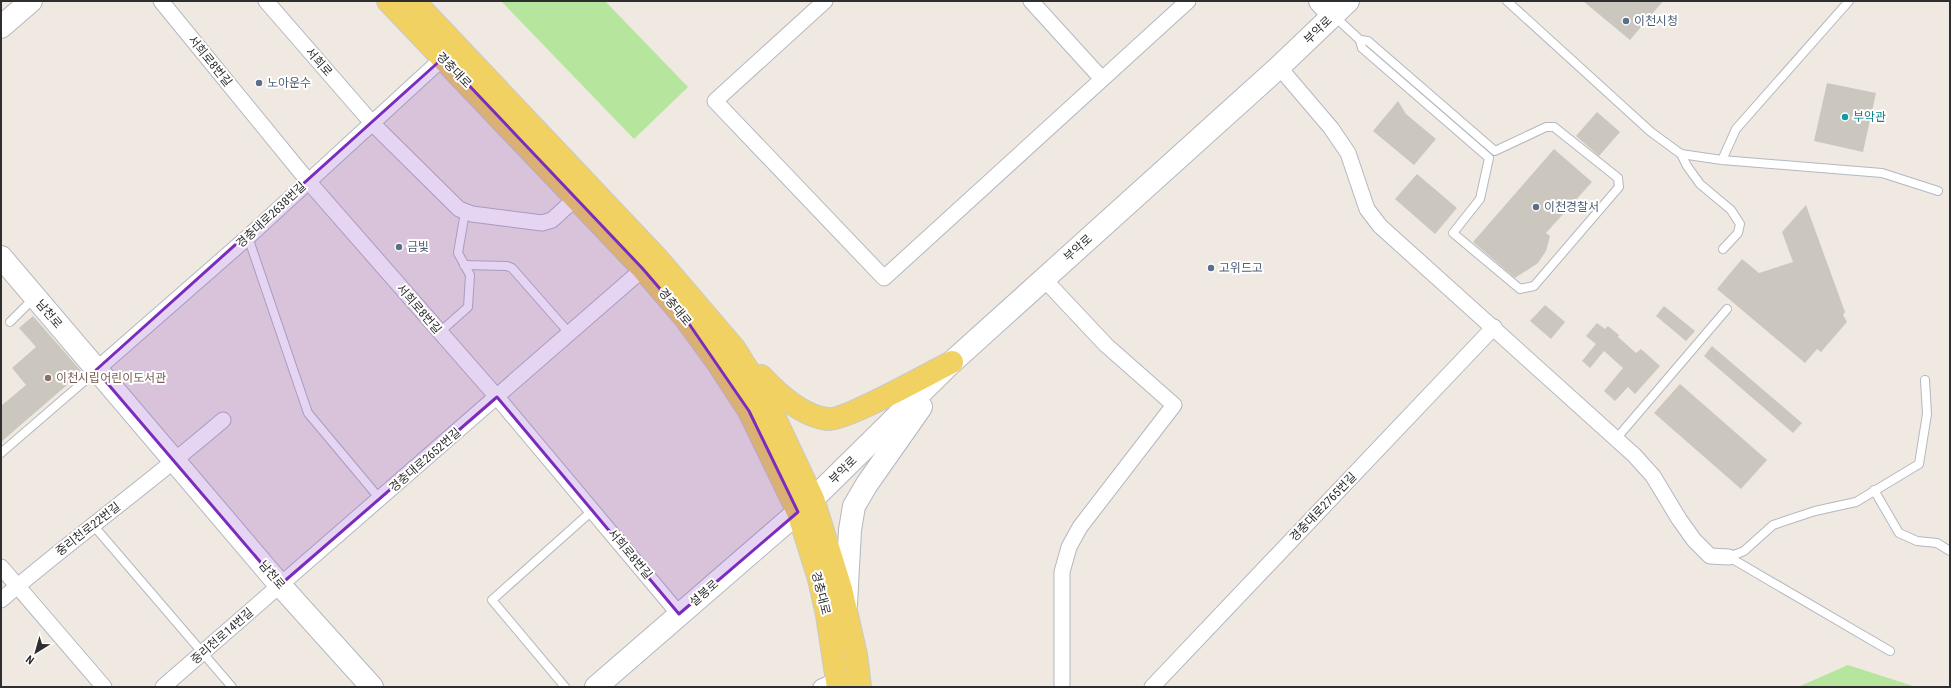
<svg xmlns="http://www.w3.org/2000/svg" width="1951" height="688" font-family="'Roboto Condensed','Noto Sans KR',sans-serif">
<rect width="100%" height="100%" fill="#efe9e1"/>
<g fill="#b6e59e">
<path d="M501,1H605L688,87L634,139Z"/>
<path d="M1848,665L1916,687H1798Z"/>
</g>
<g fill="#cbc7bf">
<path d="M1583,1H1663L1630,40Z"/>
<path d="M1827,83L1876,93L1863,152L1814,141Z"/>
<path d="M1398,101L1406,114L1436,139L1414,165L1373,131Z"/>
<path d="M1597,112L1620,132L1599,156L1576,136Z"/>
<path d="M1554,149L1592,182L1546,233L1550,236L1546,251L1538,263L1515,278L1473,242Z"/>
<path d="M1417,174L1457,208L1435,234L1395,199Z"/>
<path d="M1806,205L1845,312L1843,315L1847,322L1821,352L1817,349L1805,363L1717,289L1742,259L1759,273L1793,262L1782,232Z"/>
<path d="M1545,305L1565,322L1551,339L1530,321Z"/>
<path d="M1664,306L1695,331L1686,341L1656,316Z"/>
<path d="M33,316L82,372L1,442V406L26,385L12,368L36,347L19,328Z"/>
<path d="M1597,323L1605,329L1608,326L1619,335L1618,337L1636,353L1641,349L1660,366L1635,394L1628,387L1615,401L1604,391L1623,368L1604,351L1590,368L1582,361L1596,344L1586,336Z"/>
<path d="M1712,346L1802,423L1793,433L1704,356Z"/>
<path d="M1680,384L1767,460L1741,489L1654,413Z"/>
</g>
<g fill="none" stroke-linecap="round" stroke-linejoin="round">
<defs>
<g id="lane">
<path d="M1507,1L1651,132L1681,154L1722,160L1882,173L1938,191"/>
<path d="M1334,16L1360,40"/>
<path d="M1360,40L1368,41L1495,151L1546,127H1554L1618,178L1619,187L1534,286L1520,289L1453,233L1480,199L1489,158L1362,48Z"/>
<path d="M1681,154L1687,166L1700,184L1731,210L1740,224L1738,233L1723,249"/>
<path d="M1722,160L1736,129L1849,1"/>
<path d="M248,237L308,413L380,499"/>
<path d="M464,265L507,266L512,268L570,334"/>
<path d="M10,322L34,298"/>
<path d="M440,332L468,307L470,275L458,253L465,212"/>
<path d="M1616,439L1727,309"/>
<path d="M1,453L96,371"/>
<path d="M1874,490L1899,533L1917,541L1937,543L1950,551"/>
<path d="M93,525L232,687"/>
<path d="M1729,557L1744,551L1773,525L1815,511L1856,502L1919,464L1927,414L1925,380"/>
<path d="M1729,557L1890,651"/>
<path d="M565,687L492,600L593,510"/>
</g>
<g id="street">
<path d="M161,1L308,181L497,397L679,614"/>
<path d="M266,1L372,123L459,209L472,214L542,223L552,220L576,198"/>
<path d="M825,1L715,101L884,278L1188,1"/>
<path d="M1031,1L1102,79"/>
<path d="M1279,67L1331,128L1348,153L1367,209L1380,226L1634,455L1653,476L1679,519L1694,540L1710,556L1729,557"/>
<path d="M1044,279L1106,345L1174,405L1080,527L1069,547L1062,572V687"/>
<path d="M96,370L248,237L443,58"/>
<path d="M1,567L104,687"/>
<path d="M1,600C74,538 151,482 223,420"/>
<path d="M163,687L643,269"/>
<path d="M821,687L837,680"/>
<path d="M1152,687L1494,327"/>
</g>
<g id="secondary">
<path d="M1320,1L1333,15"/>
<path d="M1,27L31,1"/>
<path d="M1,257L280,585L372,687"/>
<path d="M846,604L850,530L854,506L867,484L921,407"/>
<path d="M596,687L813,499L952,362L1279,67L1348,1"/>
</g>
<g id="primary">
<path d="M388,1L643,269L685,318L717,362L749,411L798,512L819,579L827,615L838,687"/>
<path d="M414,1L657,258L734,348L765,397L813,499L841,589L856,655L860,687"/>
<path d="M761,376C777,393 802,416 827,419C843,422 932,372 952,362"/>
</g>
</defs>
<use href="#lane" stroke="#b4b7c1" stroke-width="10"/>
<use href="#street" stroke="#b4b7c1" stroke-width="17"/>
<use href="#secondary" stroke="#b4b7c1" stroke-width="24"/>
<use href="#primary" stroke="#c9c9c9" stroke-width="24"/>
<use href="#lane" stroke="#fff" stroke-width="8"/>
<use href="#street" stroke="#fff" stroke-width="15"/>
<use href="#secondary" stroke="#fff" stroke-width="22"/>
<use href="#primary" stroke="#f2d163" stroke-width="22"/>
</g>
<path fill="#7b2cbf" fill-opacity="0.2" stroke="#7b2cbf" stroke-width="3" stroke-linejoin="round" d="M443,58L643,269L685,318L749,411L798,512L679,614L497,397L280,585L96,370Z"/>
<g fill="#5c6f8a" stroke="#fff" stroke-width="1.5">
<circle cx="1626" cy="21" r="4"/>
<circle cx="259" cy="83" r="4"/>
<circle cx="1536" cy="207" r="4"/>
<circle cx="399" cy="247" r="4"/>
<circle cx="1211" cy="268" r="4"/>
</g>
<circle fill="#0f9aa8" stroke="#fff" stroke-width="1.5" cx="1845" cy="117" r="4"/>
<circle fill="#8d6e63" stroke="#fff" stroke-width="1.5" cx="48" cy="378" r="4"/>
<g text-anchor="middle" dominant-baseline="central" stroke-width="4" stroke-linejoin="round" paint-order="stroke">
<g font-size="12" fill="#4e5e75" stroke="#fff" text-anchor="start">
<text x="1634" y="21">이천시청</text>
<text x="267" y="83">노아운수</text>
<text x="1544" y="207">이천경찰서</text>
<text x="407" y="247">금빛</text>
<text x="1219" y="268">고위드고</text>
</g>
<g font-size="12" fill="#2e2e2e" stroke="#fff">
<text transform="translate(1318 30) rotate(-44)">부악로</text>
<text transform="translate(210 61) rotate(51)">서희로8번길</text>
<text transform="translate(319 62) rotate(49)">서희로</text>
<text transform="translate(454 70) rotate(46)">경충대로</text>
<text transform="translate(271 215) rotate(-43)">경충대로2638번길</text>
<text transform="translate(1078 248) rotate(-42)">부악로</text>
<text transform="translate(675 307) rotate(51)">경충대로</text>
<text transform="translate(419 309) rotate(49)">서희로8번길</text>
<text transform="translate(49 314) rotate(50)">남천로</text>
<text transform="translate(425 460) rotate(-41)">경충대로2652번길</text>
<text transform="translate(843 470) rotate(-45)">부악로</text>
<text transform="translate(1323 507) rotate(-46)">경충대로2765번길</text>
<text transform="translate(88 529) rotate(-38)">중리천로22번길</text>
<text transform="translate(630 554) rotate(50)">서희로8번길</text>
<text transform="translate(272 575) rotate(50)">남천로</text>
<text transform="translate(704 593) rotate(-41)">설봉로</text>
<text transform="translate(821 593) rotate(76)">경충대로</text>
<text transform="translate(222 636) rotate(-41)">중리천로14번길</text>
</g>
<g font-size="12" fill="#0d838f" stroke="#fff" text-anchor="start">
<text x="1853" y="117">부악관</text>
</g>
<g font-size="12" fill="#785e54" stroke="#fff" text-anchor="start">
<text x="56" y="378">이천시립어린이도서관</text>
</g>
</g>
<rect width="1951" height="688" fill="none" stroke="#2e2e2e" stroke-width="4"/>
<g transform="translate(36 652) rotate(217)" stroke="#ffffff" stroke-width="3" paint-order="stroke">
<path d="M0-3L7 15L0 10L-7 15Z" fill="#2e2e2e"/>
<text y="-6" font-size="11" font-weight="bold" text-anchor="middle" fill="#2e2e2e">N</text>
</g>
</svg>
